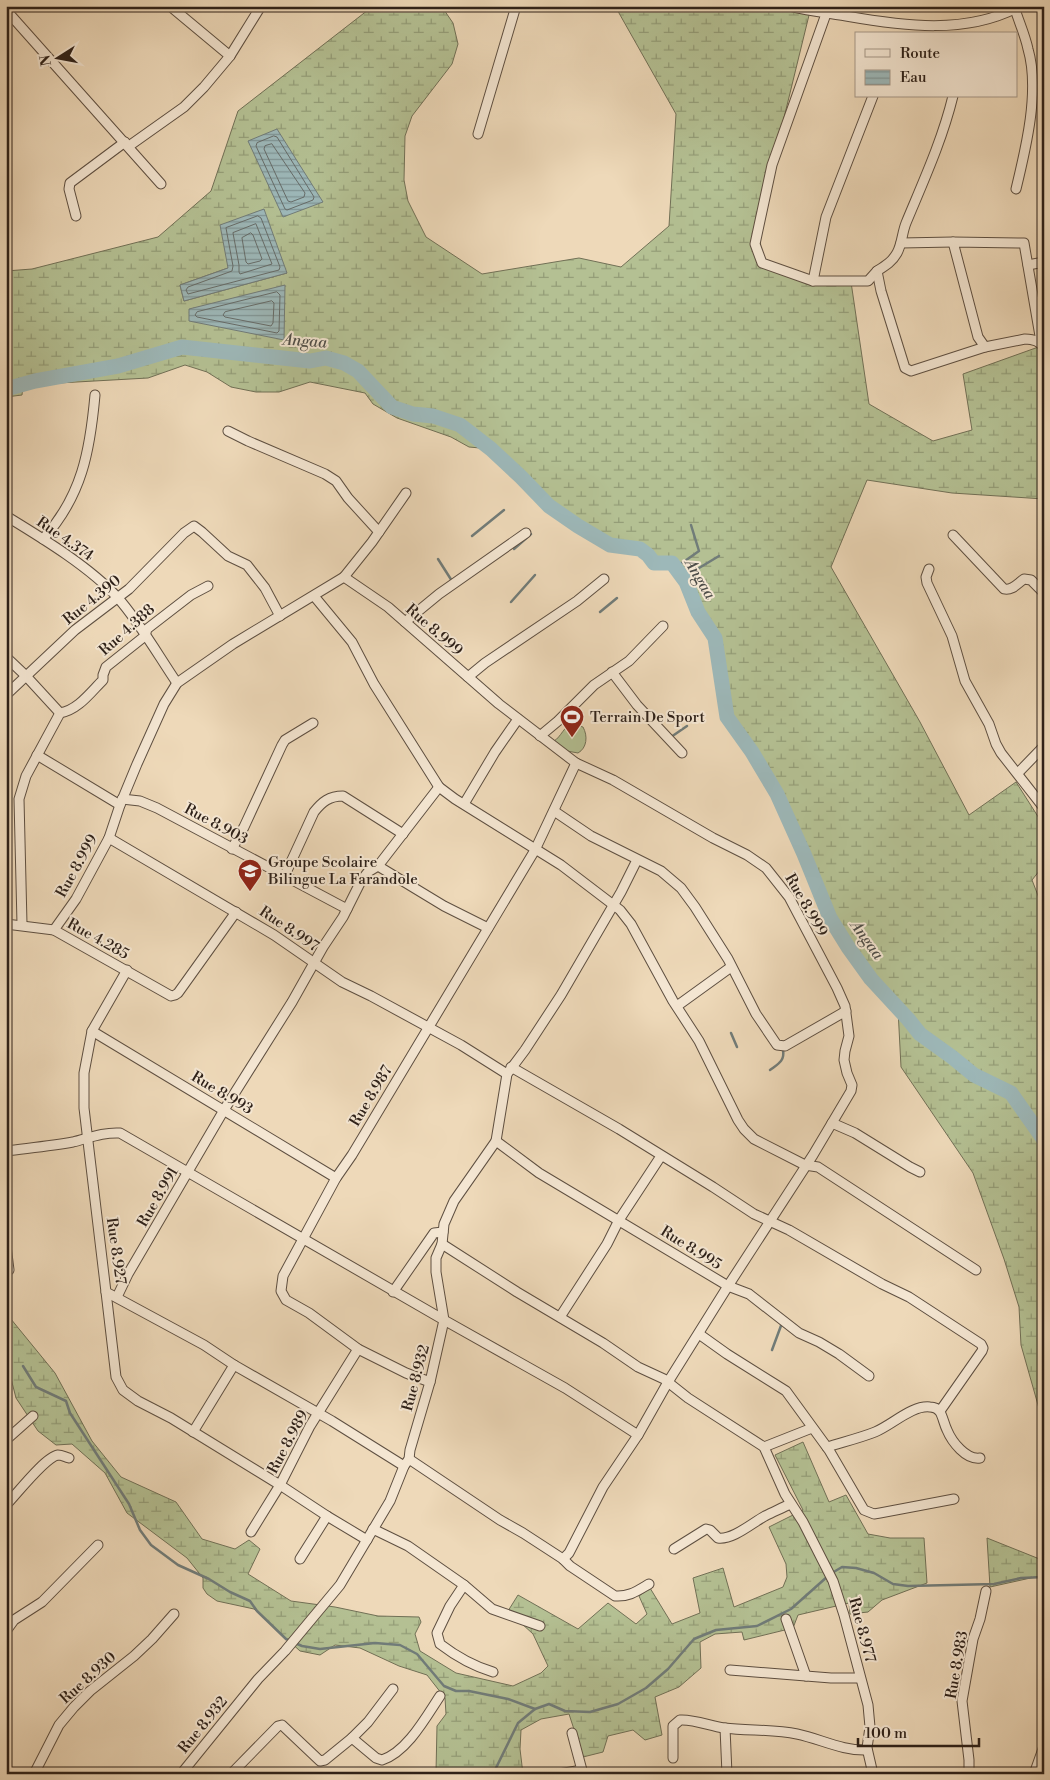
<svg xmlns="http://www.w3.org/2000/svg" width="1050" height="1780" font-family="'Libre Bodoni',serif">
<defs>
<pattern id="wetland-marsh" width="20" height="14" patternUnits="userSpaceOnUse" patternTransform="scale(1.25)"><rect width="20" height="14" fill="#b4c093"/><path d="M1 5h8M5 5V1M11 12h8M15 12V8" fill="none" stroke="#939c77"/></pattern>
<pattern id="water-rules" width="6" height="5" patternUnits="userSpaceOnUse" patternTransform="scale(1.25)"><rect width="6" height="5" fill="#9db8b9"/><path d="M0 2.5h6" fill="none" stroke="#809596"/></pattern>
</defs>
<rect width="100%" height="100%" fill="#eed9b9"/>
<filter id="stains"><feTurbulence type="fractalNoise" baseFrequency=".004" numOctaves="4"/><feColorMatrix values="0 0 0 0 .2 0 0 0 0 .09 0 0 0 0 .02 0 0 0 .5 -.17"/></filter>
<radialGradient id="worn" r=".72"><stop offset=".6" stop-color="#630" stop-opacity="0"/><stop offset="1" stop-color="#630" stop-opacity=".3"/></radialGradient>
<path fill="#b4c093" stroke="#717056" d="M572,724L583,727C588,736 587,748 578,753L567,751L554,741C561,737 564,726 572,724Z"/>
<g fill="url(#wetland-marsh)" stroke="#717056" fill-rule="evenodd">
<path d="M615,6L811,7L760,216L761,267L851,282L869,404L933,441L972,430L963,374L1044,345V499L952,493L867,480L831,567L920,722L969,815L1016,782L1044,826V865L1032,880L1044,911V1452L1040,1412L1021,1345L1019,1307L1004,1259L973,1173L901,1067L898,1009L871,979L848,947L830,918L804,854L777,794L752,752L727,717L715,638L698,612L686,582L672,563H654L648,555L640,549L610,545L578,526L549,506L521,477L491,449L469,447L451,437L397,418L373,404L365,393L310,382L279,392H256L231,387L207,372L185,365L148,378L23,385L22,395L6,397V271L32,269L158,237L211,191L238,111L368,10L442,7L453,23L458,44L452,64L412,116L405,136L404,180L408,201L426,237L482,274L579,258L621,267L669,226L676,114ZM228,268L287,273L184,301L180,285Z"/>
<path d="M6,1313L55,1373L92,1441L121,1477L176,1502L202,1539L235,1549L249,1540L260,1549L248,1574L291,1601L335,1607L378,1616L419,1617L421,1622L415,1634L420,1651L456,1673L513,1686L541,1673L548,1666L533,1634L508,1611L518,1595L578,1629L608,1603L636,1624L647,1614L639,1596L650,1588L672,1624L700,1613L693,1578L723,1568L734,1607L783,1587L787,1577L786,1564L769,1527L803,1510L775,1455L803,1442L829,1502L846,1495L868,1534L890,1538H924L927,1583L882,1600L868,1612L850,1614L849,1603L798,1615L793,1628L744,1640L742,1632L715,1634L700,1642L701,1668L679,1687L655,1697L662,1735L645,1740L633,1730L608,1736L603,1752L583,1757L569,1714L541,1719L521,1730L520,1749L523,1774H434L436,1772L437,1726L446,1714L445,1698L427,1675L399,1666L360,1648L335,1645L320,1655L300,1651L254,1609L217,1601L207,1594L203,1588V1578L187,1558L127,1513L105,1473L72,1444L56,1445L38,1431L16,1398L6,1359Z"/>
<path d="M987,1538L1042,1560L1044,1556V1575L990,1587Z"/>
</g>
<g fill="url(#water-rules)" stroke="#717c79">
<path d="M277,129L323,202L283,217L248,141Z"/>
<path d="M264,209L287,273L184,301L180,285L228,268L220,225Z"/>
<path d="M285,285L284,340L189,321V309Z"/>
</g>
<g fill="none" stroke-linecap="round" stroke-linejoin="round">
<g stroke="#666c69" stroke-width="1">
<path d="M274,136L277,137L314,197L313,200L287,210L285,209L256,146L257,143Z"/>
<path d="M272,144L305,193L304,197L291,202L288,201L264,149L265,146Z"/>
<path d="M258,216L261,218L280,267L279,270L188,294L186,290L188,287L232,271L233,266L226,228Z"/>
<path d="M256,224L272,264L240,274L239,272V265L233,233Z"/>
<path d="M251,233L253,235L262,259L260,261L248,264L246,262L242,238Z"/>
<path d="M277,292L280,295L279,331L277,333L197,317L195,315L197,312Z"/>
<path d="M272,301L274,303L273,323L271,326L225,317L223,315L225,312Z"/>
</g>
<g stroke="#717c79" stroke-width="2.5">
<path d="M472,536L504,510"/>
<path d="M514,549L531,534"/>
<path d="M438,559L452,581"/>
<path d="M682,563L699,551L691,525"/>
<path d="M689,574L719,556"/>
<path d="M511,602L535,575"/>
<path d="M600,612L617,598"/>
<path d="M671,737L687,726"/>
<path d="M731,1033L737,1047"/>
<path d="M770,1070C778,1064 785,1061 783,1050"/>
<path d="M772,1350L782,1323"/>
<path d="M23,1366L36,1387L66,1401L70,1413L129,1504L140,1530L151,1545L178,1565L209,1579L230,1592L250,1601L257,1611L286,1639L302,1646L320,1649L375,1643L400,1645L417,1654L444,1686L456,1691H469L508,1699L535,1709"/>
<path d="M832,1573L842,1567L856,1568L874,1573L893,1584L908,1586L994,1584L1021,1578L1044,1577"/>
<path d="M493,1774L518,1723L535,1709L549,1704L565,1711L590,1712L618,1704L646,1688L668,1669L694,1639L716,1630L757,1626L791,1609L828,1576"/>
</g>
<path stroke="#9db8b9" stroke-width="15" d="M6,389L35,381L118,366L182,347L310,361L326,358L344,363L358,371L392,407L413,414L433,416L460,425L491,449L521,477L549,506L578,526L610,545L640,549L648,555L654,563H672L686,582L698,612L715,638L727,717L752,752L777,794L804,854L830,918L848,947L871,979L908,1019L920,1034L952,1057L974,1075L1011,1093L1044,1140"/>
<defs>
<g id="minor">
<path d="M170,6L230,56L261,6"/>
<path d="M789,6C808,11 827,13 846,16C903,26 967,35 1020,6"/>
<path d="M1015,9C1019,22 1025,35 1028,49C1040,90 1026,148 1016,189"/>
<path d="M6,10L161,184"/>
<path d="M826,14L772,165L755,244L762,263L813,281H868L877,271"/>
<path d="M953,96C942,141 923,182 906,223C902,233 902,244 897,253C892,262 885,266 877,271L881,291L905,368L911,371L985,347L1025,339C1032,339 1040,341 1044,348"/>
<path d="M478,134L516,6"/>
<path d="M129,146L184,107L204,87L230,56"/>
<path d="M76,216L69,189L70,183L125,142"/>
<path d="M901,243L953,242"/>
<path d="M1028,265L1044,262"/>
<path d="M813,281L826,217L873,96"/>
<path d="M985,347L978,337L953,242L1024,243L1040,336"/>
<path d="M228,431L248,441L325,474L336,481L348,498L379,532"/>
<path d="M6,516C42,538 90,567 118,598C140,623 158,655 177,683"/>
<path d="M953,535L1004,589C1012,591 1018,583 1024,579L1031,580L1044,593"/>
<path d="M43,539C82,496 90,451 95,395"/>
<path d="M929,569L926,577L927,583L952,636L965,681L989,724L996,744L1001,753L1044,808"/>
<path d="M344,577L372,542L406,493"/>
<path d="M314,596L352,642L374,684L439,787"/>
<path d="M405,622L439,594L526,533"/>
<path d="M6,657L26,676L60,713"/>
<path d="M612,672L637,705L682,753"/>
<path d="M468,677L485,663L577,601L604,579"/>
<path d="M6,695L75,630L129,589L184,533L194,526L202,532L228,556L247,565L265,588L280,616"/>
<path d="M540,736L558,721L594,685L629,661L663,626"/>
<path d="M37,755L120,805"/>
<path d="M1018,773L1044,746"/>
<path d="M122,799L140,801L157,808L347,909"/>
<path d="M464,804L495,752L518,719"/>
<path d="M554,811L591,836L661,871L681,888L695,907L728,959L756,1014L777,1045L785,1046L846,1011"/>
<path d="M109,838L274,935L342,982L371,996L461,1045L507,1074"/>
<path d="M232,849L244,827L282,745L285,740L313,723"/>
<path d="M378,866L444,906L488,928"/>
<path d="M285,875L314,812C322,802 329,796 343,796L403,834"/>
<path d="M6,924L54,930L171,996L175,995L178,993L236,912"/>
<path d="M22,924L19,799L26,776L60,713C78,710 90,693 103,680V675L106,667L145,636L147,629L191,595L208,586"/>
<path d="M54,930L76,899L109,838L120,805L137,764L164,704L177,683L233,644L344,577L388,607L499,704L576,763L613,780L713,838L747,855L766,868L789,897L837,988L845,1006L849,1036L845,1051L844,1060L847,1073L852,1085L851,1091L813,1155L728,1286L749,1294L799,1333L819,1342L839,1354L869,1376"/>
<path d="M127,970L92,1031L84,1073V1108L106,1292L204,1345L234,1365L332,1421L404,1466"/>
<path d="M677,1006L731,967"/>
<path d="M92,1031L336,1178"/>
<path d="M511,1067L619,1129L713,1187L754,1214L789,1230L882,1284L909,1297L981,1344L983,1348L982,1351L940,1411"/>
<path d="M832,1123L855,1133L910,1167L920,1172"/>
<path d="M496,1141L539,1173L728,1286L668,1382L638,1435L565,1388L444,1320L436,1272V1258L442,1244L444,1224L454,1201Z"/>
<path d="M496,1141L507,1074L525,1050L561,995L621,892L637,860"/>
<path d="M6,1151C29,1148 51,1146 73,1142C89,1138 103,1132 120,1133L444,1320L430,1382L410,1450L409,1459L404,1466L390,1501L340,1585L285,1651L258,1679L181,1774"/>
<path d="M442,1244L517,1292L603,1343L638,1367L664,1379L688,1398L764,1447L785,1494L803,1522L833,1581L844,1615L868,1705L870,1727L867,1748L873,1774"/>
<path d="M6,1246L9,1270"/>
<path d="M106,1292L116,1377L123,1390L138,1401L171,1418L280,1485L251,1532"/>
<path d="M393,1292L434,1233L443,1232"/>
<path d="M117,1297L128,1274L224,1110L292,1002L323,947L343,917L361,881L368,872L378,866L439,787L455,799L561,865L620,910L631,924L673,1001L699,1041L738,1120L744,1129L754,1139L805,1165L818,1167L976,1270"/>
<path d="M560,1317L607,1244L619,1220L661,1156"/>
<path d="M699,1334L727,1354L786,1391L829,1450L864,1510L874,1514L880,1513L954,1499"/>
<path d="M358,1349L310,1426L280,1485L327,1516L367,1540"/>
<path d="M430,1382L406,1373L358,1349L309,1313L286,1300L281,1291L283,1276L336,1178L352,1155L535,850L576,763"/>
<path d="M193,1432L234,1365"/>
<path d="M6,1440L33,1416"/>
<path d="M764,1447L812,1428"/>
<path d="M827,1447C843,1442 860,1438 875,1432C892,1425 912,1405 930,1407C934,1407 938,1409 940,1412C943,1417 944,1424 947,1430C952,1442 966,1460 980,1458"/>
<path d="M409,1459L500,1520L523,1533L563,1559L570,1566L615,1596C629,1597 637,1591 649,1584"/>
<path d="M6,1505C16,1495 45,1457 58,1455C62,1455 65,1457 69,1458"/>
<path d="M373,1529L408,1546L464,1585L492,1609L540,1626"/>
<path d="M674,1549L706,1529L710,1530L718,1538C733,1540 752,1523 765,1516C773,1512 782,1508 790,1504"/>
<path d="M300,1559L327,1516"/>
<path d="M563,1559L569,1553L603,1487L638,1435"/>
<path d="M464,1585L450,1606L437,1633L440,1644C457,1657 473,1666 493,1672"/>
<path d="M786,1619L806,1676"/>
<path d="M6,1631L14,1620L42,1602L98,1545"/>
<path d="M730,1670L831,1678H860"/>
<path d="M725,1728L727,1774"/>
<path d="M572,1733L583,1774"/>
<path d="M352,1738L368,1722L393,1689"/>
<path d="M673,1758V1726L680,1720C694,1719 710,1726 724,1728C748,1731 773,1729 797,1734C821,1739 842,1751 867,1750"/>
<path d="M34,1774L59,1725L74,1707L90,1691L134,1656L152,1639L174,1614"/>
<path d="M231,1774L278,1726L282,1725L320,1761L325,1760L352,1738L376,1758L382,1760C407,1752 426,1717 440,1696"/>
<path d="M559,1774L582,1770"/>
<path d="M969,1774V1760L962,1701L973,1639L980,1619L986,1591"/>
<path d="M1034,1774L1044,1746"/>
</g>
</defs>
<use href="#minor" stroke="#5e4f41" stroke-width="11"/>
<use href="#minor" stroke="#f4e6d2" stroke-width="9"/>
</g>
<defs>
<symbol id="stadium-pin" viewBox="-11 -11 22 30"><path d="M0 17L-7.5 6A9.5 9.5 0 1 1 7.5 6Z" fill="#8f2418" stroke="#f4e6d2"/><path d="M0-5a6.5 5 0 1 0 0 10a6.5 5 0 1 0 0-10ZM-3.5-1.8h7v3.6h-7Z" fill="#fff"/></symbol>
<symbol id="school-pin" viewBox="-11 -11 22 30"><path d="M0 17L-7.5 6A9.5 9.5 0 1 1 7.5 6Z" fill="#8f2418" stroke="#f4e6d2"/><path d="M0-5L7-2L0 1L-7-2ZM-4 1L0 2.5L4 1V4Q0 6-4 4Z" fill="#fff"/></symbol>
</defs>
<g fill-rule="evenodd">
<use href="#stadium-pin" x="558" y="703" width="28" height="38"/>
<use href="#school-pin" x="236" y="857" width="28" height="38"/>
</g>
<g text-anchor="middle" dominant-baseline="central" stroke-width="4" stroke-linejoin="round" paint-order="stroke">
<g font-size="15" fill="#2e2119" stroke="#f4e6d2">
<text transform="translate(65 539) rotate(35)">Rue 4.374</text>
<text transform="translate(92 600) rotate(-39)">Rue 4.390</text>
<text transform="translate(127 630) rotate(-42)">Rue 4.388</text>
<text transform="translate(434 630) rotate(41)">Rue 8.999</text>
<text transform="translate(216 824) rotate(28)">Rue 8.903</text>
<text transform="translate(77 866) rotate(-61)">Rue 8.999</text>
<text transform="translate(806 905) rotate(60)">Rue 8.999</text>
<text transform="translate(289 929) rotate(34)">Rue 8.997</text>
<text transform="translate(98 939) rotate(29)">Rue 4.285</text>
<text transform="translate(222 1093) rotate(31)">Rue 8.993</text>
<text transform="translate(371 1096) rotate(-59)">Rue 8.987</text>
<text transform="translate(158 1197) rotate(-60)">Rue 8.991</text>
<text transform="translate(691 1248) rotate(32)">Rue 8.995</text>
<text transform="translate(116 1251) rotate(82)">Rue 8.927</text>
<text transform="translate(416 1378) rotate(-75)">Rue 8.932</text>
<text transform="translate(288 1442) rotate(-62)">Rue 8.989</text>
<text transform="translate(862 1630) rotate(75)">Rue 8.977</text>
<text transform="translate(957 1665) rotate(-80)">Rue 8.983</text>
<text transform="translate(88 1678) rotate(-42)">Rue 8.930</text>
<text transform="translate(203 1725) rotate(-51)">Rue 8.932</text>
</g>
<g font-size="15" fill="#2e2119" stroke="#f4e6d2" text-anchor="start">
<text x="590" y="717">Terrain De Sport</text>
<text x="268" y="862">Groupe Scolaire<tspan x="268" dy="17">Bilingue La Farandole</tspan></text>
</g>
<g font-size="16" font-style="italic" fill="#4f4e49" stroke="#f4e6d2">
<text transform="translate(305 341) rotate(4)">Angaa</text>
<text transform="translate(700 579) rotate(59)">Angaa</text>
<text transform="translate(867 940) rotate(54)">Angaa</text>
</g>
</g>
<rect width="1050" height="1780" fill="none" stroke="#eed9b9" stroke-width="25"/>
<rect x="8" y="8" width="1035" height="1765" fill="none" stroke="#2e2119" stroke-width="2.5"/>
<rect x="12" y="12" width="1025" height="1755" fill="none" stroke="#2e2119"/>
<rect x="855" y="32" width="162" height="65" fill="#f4e6d2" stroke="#a59788"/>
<rect x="865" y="49" width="25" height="8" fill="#f4e6d2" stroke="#a59788"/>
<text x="900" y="58" font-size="15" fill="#2e2119">Route</text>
<rect x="865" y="70" width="25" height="15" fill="url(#water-rules)" stroke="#a59788"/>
<text x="900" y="82" font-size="15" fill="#2e2119">Eau</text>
<g transform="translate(58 58) rotate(259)" stroke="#f4e6d2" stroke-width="4" paint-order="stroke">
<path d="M0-4L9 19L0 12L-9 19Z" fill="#2e2119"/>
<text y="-8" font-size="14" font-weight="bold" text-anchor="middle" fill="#2e2119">N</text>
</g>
<path d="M858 1738v8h121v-8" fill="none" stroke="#2e2119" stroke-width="2.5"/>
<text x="865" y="1738" font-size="15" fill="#2e2119" stroke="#f4e6d2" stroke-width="4" paint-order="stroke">100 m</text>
<rect width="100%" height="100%" filter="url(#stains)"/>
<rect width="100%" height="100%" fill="url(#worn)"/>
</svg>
